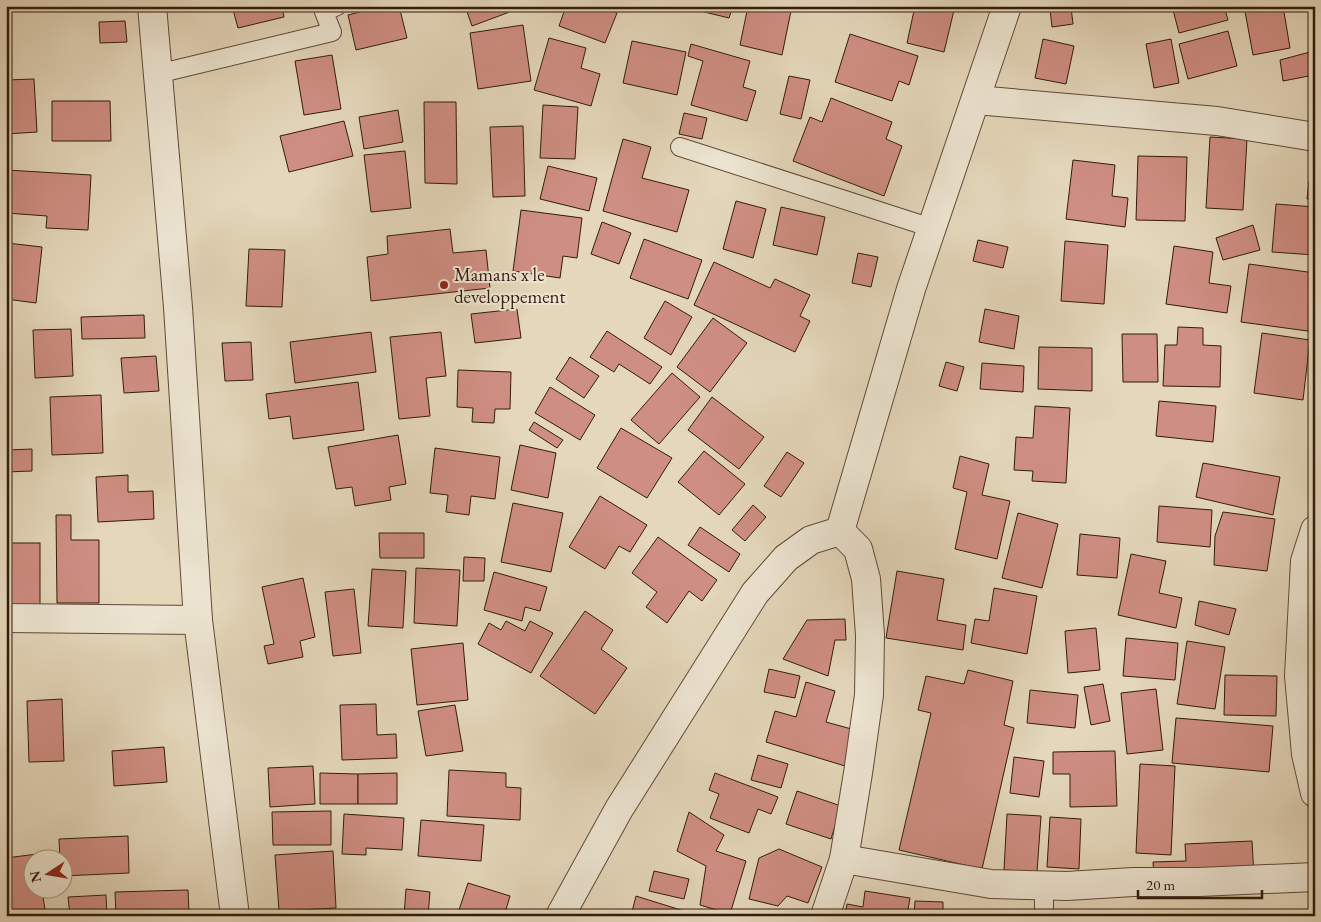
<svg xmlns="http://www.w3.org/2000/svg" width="1321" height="922" font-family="'EB Garamond',serif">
<rect width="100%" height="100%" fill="#e4d7ba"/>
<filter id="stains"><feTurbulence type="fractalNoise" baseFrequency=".004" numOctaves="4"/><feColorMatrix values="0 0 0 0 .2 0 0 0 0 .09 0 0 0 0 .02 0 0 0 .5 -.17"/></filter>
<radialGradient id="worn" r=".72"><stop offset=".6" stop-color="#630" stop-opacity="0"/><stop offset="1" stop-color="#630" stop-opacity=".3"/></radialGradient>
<g fill="#cf8e82" stroke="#331b0d">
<path d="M232,6H282L284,17L238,28Z"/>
<path d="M383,6H399L407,38L356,50L348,15Z"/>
<path d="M465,6H514L515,10L472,26Z"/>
<path d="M566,6H598L617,13L605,43L559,26Z"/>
<path d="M693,6H733L729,18L692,9Z"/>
<path d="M748,6H792L782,55L740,45Z"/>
<path d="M915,6H955L944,52L907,43Z"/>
<path d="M1172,6H1224L1228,20L1179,33Z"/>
<path d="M1244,6H1283L1290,48L1253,55Z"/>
<path d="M1071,7L1073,24L1052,27L1050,9Z"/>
<path d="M125,21L127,42L100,43L99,22Z"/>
<path d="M523,25L531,81L478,89L470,33Z"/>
<path d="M1228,31L1237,66L1188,79L1179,44Z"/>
<path d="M850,34L918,56L909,85L899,81L892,101L835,82Z"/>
<path d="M549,38L586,48L581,68L600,74L591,106L534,90Z"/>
<path d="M1043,39L1074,46L1066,84L1035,78Z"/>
<path d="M1171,39L1179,83L1154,88L1146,44Z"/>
<path d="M632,41L686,52L677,95L623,83Z"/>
<path d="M691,44L750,61L743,87L756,91L747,121L691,105L703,61L688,56Z"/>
<path d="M1310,52L1314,75L1283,81L1280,60Z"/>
<path d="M332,55L341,109L304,115L295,61Z"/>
<path d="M789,76L810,80L801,119L780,114Z"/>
<path d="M34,79L37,132L6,134V80Z"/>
<path d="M831,98L892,122L886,139L902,146L884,196L793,161L810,117L822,122Z"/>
<path d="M52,101H110L111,141H52Z"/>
<path d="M424,102H456L457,184L425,183Z"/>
<path d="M543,105L578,107L575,159L540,158Z"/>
<path d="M398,110L403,142L364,149L359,117Z"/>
<path d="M684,113L707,118L702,139L679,134Z"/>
<path d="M344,121L353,156L289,172L280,136Z"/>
<path d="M523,126L525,196L493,197L490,127Z"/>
<path d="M1210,137L1247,139L1243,210L1206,208Z"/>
<path d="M623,139L651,147L642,178L689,190L677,232L603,211Z"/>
<path d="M405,151L411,208L371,212L364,155Z"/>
<path d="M1138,156L1187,157L1185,221L1136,220Z"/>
<path d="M1073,160L1115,165L1112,196L1128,198L1125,227L1066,219Z"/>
<path d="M548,166L597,178L589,211L540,199Z"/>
<path d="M6,170L91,175L88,230L46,228L47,216L6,213Z"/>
<path d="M1309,181H1315V200L1307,199Z"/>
<path d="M736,201L766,209L753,258L723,249Z"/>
<path d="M1276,204L1315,207V255L1272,252Z"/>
<path d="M781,207L825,217L817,255L773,245Z"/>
<path d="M521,210L582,218L577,258L563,256L560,278L513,271Z"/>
<path d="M602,222L631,233L619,264L591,254Z"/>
<path d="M1253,225L1260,250L1223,260L1216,238Z"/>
<path d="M450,229L453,253L486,250L490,288L371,301L367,257L388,254L387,236Z"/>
<path d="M644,239L702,260L688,299L630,278Z"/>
<path d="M978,240L1008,247L1003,268L973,261Z"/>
<path d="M1065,241L1108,245L1104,304L1061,301Z"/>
<path d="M7,243L42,247L36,303L6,299Z"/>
<path d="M1174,246L1213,252L1209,283L1231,286L1227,313L1166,304Z"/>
<path d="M249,249L285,250L282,307L246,306Z"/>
<path d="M858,253L878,257L871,287L852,283Z"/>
<path d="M714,262L770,288L775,279L810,295L800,316L810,321L795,352L694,305Z"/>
<path d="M1249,264L1315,273V332L1241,322Z"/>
<path d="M665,301L692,317L671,355L644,338Z"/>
<path d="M517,309L521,338L475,343L471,314Z"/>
<path d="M985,309L1019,316L1014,349L979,342Z"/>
<path d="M144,315L145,338L82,339L81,317Z"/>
<path d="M713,318L747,343L710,392L677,367Z"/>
<path d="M1178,327L1203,328V345L1221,346L1220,387L1163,386L1165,345H1177Z"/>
<path d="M71,329L73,376L35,378L33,330Z"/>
<path d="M607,331L662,367L650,384L619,364L614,372L590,357Z"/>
<path d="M371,332L376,372L295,383L290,342Z"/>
<path d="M441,332L446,376L426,378L430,416L399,419L390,337Z"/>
<path d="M1262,333L1310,340L1303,400L1254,393Z"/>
<path d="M1122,334H1157L1158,382H1123Z"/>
<path d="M251,342L253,380L225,381L222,343Z"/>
<path d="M1039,347L1092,348V391L1038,389Z"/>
<path d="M156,356L159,391L124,393L121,358Z"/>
<path d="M570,357L599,376L584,398L556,379Z"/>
<path d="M946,362L964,367L957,391L939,386Z"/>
<path d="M982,363L1024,366L1023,392L980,389Z"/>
<path d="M458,370L511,372L510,409H495L494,423L472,422L473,408L457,407Z"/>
<path d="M672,373L700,397L659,444L631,420Z"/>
<path d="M358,382L364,430L293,439L290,416L269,419L266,394Z"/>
<path d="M550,387L595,415L580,440L535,413Z"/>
<path d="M101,395L103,453L52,455L50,397Z"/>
<path d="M712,397L764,437L739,469L688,430Z"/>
<path d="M1159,401L1216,406L1213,442L1156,436Z"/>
<path d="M1035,406L1070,408L1066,483L1032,481L1033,471L1014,470L1016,437L1033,438Z"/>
<path d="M534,422L563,440L557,448L529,430Z"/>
<path d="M621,428L672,458L647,498L597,468Z"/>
<path d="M398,435L406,484L389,487L391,500L355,506L352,487L336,489L328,447Z"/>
<path d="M520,445L556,453L548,498L511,490Z"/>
<path d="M435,448L500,457L495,499L471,496L469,515L446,512L448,495L430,493Z"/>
<path d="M32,449V471L6,472V450Z"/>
<path d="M704,451L745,484L719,515L678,482Z"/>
<path d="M787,452L804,463L781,497L764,486Z"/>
<path d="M960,456L989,464L982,495L1010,501L997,559L955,549L967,492L953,488Z"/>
<path d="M1203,463L1280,477L1273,515L1196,497Z"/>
<path d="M128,475V492L153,491L154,519L98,522L96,477Z"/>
<path d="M600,496L647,525L630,552L619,546L605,569L569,547Z"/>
<path d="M513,503L563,513L551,572L501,562Z"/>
<path d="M753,505L766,517L745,541L732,530Z"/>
<path d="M1159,506L1212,510L1210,547L1157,542Z"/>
<path d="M1223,512L1275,519L1267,571L1214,565L1215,536Z"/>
<path d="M1018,513L1058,524L1042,588L1002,578Z"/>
<path d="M56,515H71V540H99V603H57Z"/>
<path d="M700,527L740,554L729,572L688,545Z"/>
<path d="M379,533H424V558H380Z"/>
<path d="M1080,534L1120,538L1117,578L1077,575Z"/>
<path d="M658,537L717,580L702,601L689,591L667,623L646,607L657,592L632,573Z"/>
<rect x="6" y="543" width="34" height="67"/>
<path d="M1131,554L1166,561L1159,593L1182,598L1176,628L1118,615Z"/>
<path d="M464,557L485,558L484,581H463Z"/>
<path d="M416,568L460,570L457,626L414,623Z"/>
<path d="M372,569L406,571L403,628L368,626Z"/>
<path d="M897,571L944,579L937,620L966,625L963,650L886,638Z"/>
<path d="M494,572L547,587L540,611L525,607L522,621L484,610Z"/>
<path d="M303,578L315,637L300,641L303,657L268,664L264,646L274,644L262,587Z"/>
<path d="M994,588L1037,596L1027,654L971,643L975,619L989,621Z"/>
<path d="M354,589L361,653L333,656L325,592Z"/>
<path d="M1199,601L1236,609L1229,635L1195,625Z"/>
<path d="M585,611L613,630L601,649L627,668L595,714L540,676Z"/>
<path d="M845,619L846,640H835L828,676L783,659L807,620Z"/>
<path d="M506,621L525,631L530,621L553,633L531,673L478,644L489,623L501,630Z"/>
<path d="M1096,628L1100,670L1068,673L1065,631Z"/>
<path d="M1126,638L1178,643L1175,680L1123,676Z"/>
<path d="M1187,641L1225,647L1215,709L1177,704Z"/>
<path d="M463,643L468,700L417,705L411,649Z"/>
<path d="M769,669L800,676L795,698L764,692Z"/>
<path d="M968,670L1013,681L1004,725L1014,728L982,869L899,850L931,713L918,710L926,676L964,684Z"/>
<path d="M1225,675L1277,676L1276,716L1224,715Z"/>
<path d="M806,682L835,691L826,722L855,730L845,766L766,742L775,711L796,717Z"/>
<path d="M1103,684L1110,721L1091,725L1084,687Z"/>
<path d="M1156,689L1163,750L1127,754L1121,693Z"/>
<path d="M1030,690L1078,695L1075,728L1027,723Z"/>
<path d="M62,699L64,761L29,762L27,701Z"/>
<path d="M376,704L377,735L396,734L397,758L342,760L340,705Z"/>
<path d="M455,705L463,751L426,756L418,711Z"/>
<path d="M1176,718L1273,726L1269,772L1172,763Z"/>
<path d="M164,747L167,782L114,786L112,751Z"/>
<path d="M1115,751L1117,806L1070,807V774H1053V752Z"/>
<path d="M758,755L788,764L781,788L751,780Z"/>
<path d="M1014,757L1044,761L1039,797L1010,793Z"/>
<path d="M1140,764L1175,766L1171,855L1136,853Z"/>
<path d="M313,766L315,804L270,807L268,768Z"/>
<path d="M449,770L506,773V787L521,788L520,820L447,816Z"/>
<path d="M320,773L358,774V804H320Z"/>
<path d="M397,773V804H358V774Z"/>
<path d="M715,773L778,797L771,814L758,809L749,833L710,818L719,794L709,790Z"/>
<path d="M797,791L841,806L831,839L786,824Z"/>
<path d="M331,811V845H273L272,812Z"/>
<path d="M689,812L724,835L716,851L746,861L730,914L700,905L706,866L677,851Z"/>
<path d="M344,814L404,818L402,850L366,848V855L342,854Z"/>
<path d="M1007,814L1041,816L1037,872L1004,870Z"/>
<path d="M1050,817L1081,819L1079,869L1047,867Z"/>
<path d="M421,820L484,825L481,861L418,856Z"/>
<path d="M128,836L129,873L62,876V860H60L59,839Z"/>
<path d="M1252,841L1254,877L1154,881L1153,862L1186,861L1185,844Z"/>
<path d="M779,849L822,867L808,903L787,896L778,906L749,899L759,858Z"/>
<path d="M333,851L336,908L279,911L275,855Z"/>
<path d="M37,854L38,860H32V890H42L46,916H7L6,907V858Z"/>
<path d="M654,871L689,879L684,899L649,891Z"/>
<path d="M468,883L510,896L504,916H457Z"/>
<path d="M406,889L430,892L428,916H404Z"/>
<path d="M188,890L189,914L116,916L115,892Z"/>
<path d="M865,891L910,898L907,916H845L847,904L863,907Z"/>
<path d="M106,895L107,916H70L68,897Z"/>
<path d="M636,896L684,911L682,916H631Z"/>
<path d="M915,901L943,902V916H914Z"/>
<path d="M980,912L1014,916H979Z"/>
</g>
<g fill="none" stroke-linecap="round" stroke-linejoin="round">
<defs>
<g id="lane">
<path d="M157,74L332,32L324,12L337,6"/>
<path d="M680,147L932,228"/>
<path d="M1044,885V916"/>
</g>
<g id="street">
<path d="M152,6L178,307L198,620L235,916"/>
<path d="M976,100L1217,121L1315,137"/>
<path d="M1315,530L1305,561L1299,676L1306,754L1315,793"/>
<path d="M840,531L911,289L1007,6"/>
<path d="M6,618L198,620"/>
<path d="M844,859L991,884L1067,886L1133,882H1199L1315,877"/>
<path d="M560,916L619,809L755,593L786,558L811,540L840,531"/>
<path d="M825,916L844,859L858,773L869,695L870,635L866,579L858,549L840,531"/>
</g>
</defs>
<use href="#lane" stroke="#5f4a38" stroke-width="20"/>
<use href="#street" stroke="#5f4a38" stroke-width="30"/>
<use href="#lane" stroke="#ede5d2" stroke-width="18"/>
<use href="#street" stroke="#ede5d2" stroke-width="28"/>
</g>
<circle fill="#8f2418" stroke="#ede5d2" stroke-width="2" cx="444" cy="285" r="5"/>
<g text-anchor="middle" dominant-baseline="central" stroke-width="4" stroke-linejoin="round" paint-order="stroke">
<g font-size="19" fill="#331b0d" stroke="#ede5d2" text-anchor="start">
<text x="454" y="274">Mamans x le<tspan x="454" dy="22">developpement</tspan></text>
</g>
</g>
<rect width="1321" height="922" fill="none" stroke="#e4d7ba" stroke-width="25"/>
<rect x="8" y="8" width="1306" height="907" fill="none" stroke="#331b0d" stroke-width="2.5"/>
<rect x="12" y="12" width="1296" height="897" fill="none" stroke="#331b0d"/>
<g transform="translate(48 874) rotate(258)"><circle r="24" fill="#ede5d2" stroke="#a39483"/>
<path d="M0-4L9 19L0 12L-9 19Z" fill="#8f2418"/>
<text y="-8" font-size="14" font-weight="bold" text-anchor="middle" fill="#331b0d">N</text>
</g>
<path d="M1138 890v8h124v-8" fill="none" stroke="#331b0d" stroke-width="2.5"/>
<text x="1146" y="890" font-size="15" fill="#331b0d" stroke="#ede5d2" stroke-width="4" paint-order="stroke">20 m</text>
<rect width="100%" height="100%" filter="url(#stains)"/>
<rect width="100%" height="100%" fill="url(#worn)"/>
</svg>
